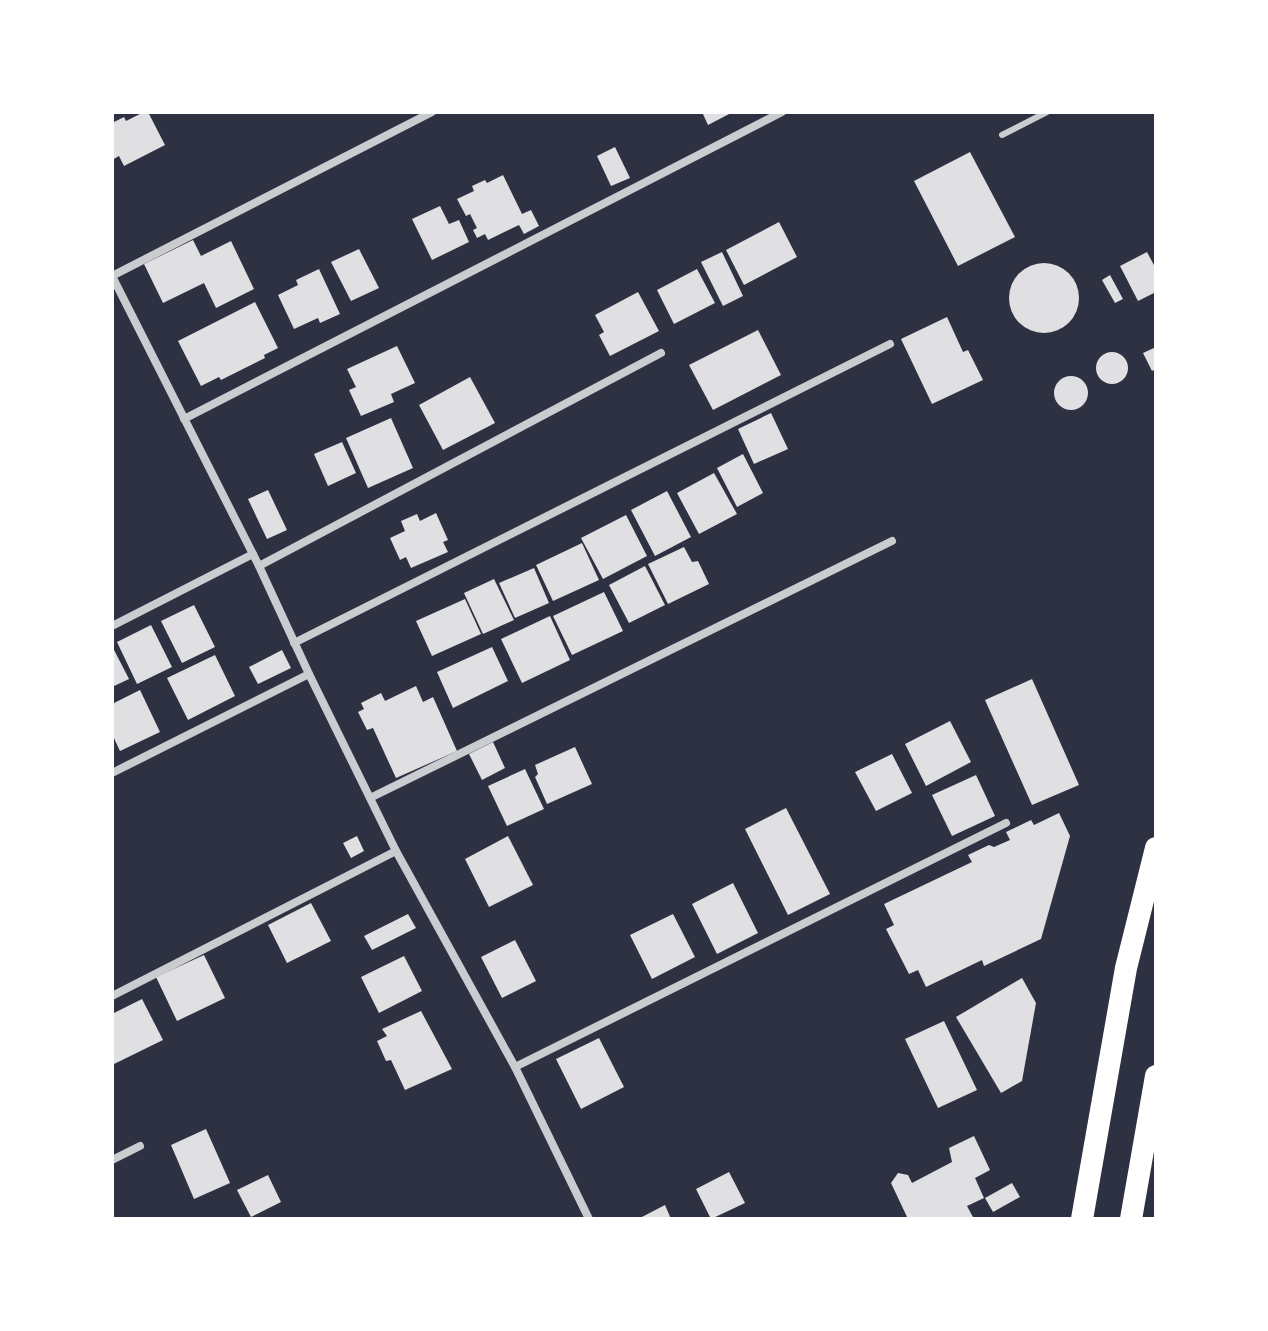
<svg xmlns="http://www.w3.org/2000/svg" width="1268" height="1331" font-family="Karla,sans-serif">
<rect width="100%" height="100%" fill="#2d3142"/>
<g fill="#e0e0e3">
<path d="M144,112H148L165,145L124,166L119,156L112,160V123L124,117L126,121Z"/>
<path d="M702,112H733L708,125Z"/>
<path d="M615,147L630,178L611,186L597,156Z"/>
<path d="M970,152L1015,237L958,266L914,181Z"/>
<path d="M503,175L522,214L531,210L539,226L524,234L519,225L488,240L485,234L477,238L473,230L477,228L470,214L466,216L457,199L474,191L472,186L485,180L487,183Z"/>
<path d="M440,206L449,224L459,220L469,242L432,260L412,219Z"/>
<path d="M779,222L797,257L744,285L726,250Z"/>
<path d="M193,240L201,256L231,241L254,289L216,308L204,283L163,303L144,264Z"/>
<path d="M359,249L379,288L351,301L331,262Z"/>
<path d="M722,252L743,296L723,306L701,262Z"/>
<path d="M1147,252L1156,269V292L1138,301L1120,266Z"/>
<circle cx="1044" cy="298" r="35"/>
<path d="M319,269L340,314L320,323L318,318L294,329L278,295L298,285L296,280Z"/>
<path d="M697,269L715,303L674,324L657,290Z"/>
<path d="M1110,275L1123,299L1115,303L1102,280Z"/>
<path d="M638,292L659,331L610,356L599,335L604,332L595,315Z"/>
<path d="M255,302L278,348L264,355L265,358L221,380L219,377L201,386L178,341Z"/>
<path d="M947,317L963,352L968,350L983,380L932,404L901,339Z"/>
<path d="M758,330L781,375L713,410L689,365Z"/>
<path d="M397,346L415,383L391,394L394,402L361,416L349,390L356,387L347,369Z"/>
<path d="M1156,347V369L1152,371L1143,353Z"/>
<circle cx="1112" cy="368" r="16"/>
<circle cx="1071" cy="393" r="17"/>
<path d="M470,377L495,423L443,450L419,405Z"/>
<path d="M771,413L788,449L754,464L738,429Z"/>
<path d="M391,418L413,468L368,488L346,438Z"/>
<path d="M342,442L356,473L328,486L314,454Z"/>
<path d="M743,454L763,493L737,507L717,468Z"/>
<path d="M714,473L737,514L699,534L677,493Z"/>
<path d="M268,490L287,530L267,539L248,499Z"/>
<path d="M667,491L691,537L655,556L631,510Z"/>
<path d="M436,513L448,540L443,542L448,552L411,568L406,557L400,560L390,538L405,531L401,521L417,514L420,521Z"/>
<path d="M626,515L647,556L603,579L581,538Z"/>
<path d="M582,543L599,580L553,601L536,565Z"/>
<path d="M684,547L692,562L698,561L709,584L668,604L648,564Z"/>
<path d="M645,566L665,605L629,623L609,585Z"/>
<path d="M534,568L549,603L515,618L499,583Z"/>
<path d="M494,579L514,620L483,634L464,593Z"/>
<path d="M604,592L623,631L572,655L553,616Z"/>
<path d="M465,599L481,634L432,656L416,621Z"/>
<path d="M194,605L215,647L182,663L161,621Z"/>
<path d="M550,616L570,660L522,683L501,639Z"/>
<path d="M151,625L172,667L137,684L117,642Z"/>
<path d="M112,646L129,679L112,687Z"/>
<path d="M492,647L508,681L453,708L437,672Z"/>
<path d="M282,650L291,668L258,684L249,667Z"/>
<path d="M215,655L235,696L188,720L167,678Z"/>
<path d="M1032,679L1079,785L1032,805L985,700Z"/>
<path d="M416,686L423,702L433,697L457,751L396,778L373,728L367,730L358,712L364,709L361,703L381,693L385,701Z"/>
<path d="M140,690L160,732L120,751L112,734V704Z"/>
<path d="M950,721L971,762L926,786L905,744Z"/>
<path d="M493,742L505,768L482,780L469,754Z"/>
<path d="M575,747L592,784L547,804L535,777L538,774L535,765Z"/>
<path d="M892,754L912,793L876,811L855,772Z"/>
<path d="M525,769L544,809L507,826L488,786Z"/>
<path d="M976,775L995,816L952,836L932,795Z"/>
<path d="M786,808L830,894L788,915L745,829Z"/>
<path d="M1059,813L1070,836L1041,939L984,966L982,960L926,987L918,970L909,974L886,929L894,925L884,904L972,862L968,855L989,845L994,847L1010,840L1006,832L1031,820L1034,825Z"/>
<path d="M357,836L364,851L351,858L343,843Z"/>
<path d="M508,836L533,885L489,907L465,859Z"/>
<path d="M733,883L758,933L717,954L692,904Z"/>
<path d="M311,903L331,941L287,963L268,925Z"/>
<path d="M408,914L416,928L372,950L364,936Z"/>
<path d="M673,914L695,957L652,979L630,935Z"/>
<path d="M515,940L536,981L502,998L481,957Z"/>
<path d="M204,955L225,998L177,1021L156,977Z"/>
<path d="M404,956L422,991L379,1013L361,977Z"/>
<path d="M1022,978L1036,1003L1022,1081L1001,1093L956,1017Z"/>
<path d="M142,999L163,1040L112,1065V1014Z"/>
<path d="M421,1011L452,1069L405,1090L391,1060L386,1061L377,1041L387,1036L382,1029Z"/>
<path d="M944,1021L977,1090L938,1108L905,1039Z"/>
<path d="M599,1038L624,1087L581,1109L556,1059Z"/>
<path d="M206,1129L230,1183L194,1199L171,1145Z"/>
<path d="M974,1136L990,1170L975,1178L984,1198L967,1206L974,1219H908L891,1183L898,1173L908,1175L912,1183L952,1162L949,1148Z"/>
<path d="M729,1172L745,1203L711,1219L696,1189Z"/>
<path d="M268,1175L281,1202L251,1217L237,1190Z"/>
<path d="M1012,1183L1020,1197L993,1212L985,1198Z"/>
<path d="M665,1205L671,1219H638Z"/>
</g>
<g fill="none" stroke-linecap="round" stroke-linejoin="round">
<path stroke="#caccd0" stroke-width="6" d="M1002,135L1047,112"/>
<g stroke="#caccd0" stroke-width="8">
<path d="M112,276L259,566L309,674L396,851L515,1067L589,1219"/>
<path d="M112,276L432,112"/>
<path d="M184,419L782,112"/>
<path d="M259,566L661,353"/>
<path d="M112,626L253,554"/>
<path d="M294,643L890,344"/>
<path d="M112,773L309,674"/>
<path d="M370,798L892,541"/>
<path d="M112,996L396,851"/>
<path d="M515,1067L1006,823"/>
<path d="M112,1160L140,1146"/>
</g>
<g stroke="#fff" stroke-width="22">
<path d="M1082,1219L1126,968L1156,848"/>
<path d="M1131,1219L1156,1076"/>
</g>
</g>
<rect width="1268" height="1331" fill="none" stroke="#ffffff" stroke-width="228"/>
</svg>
